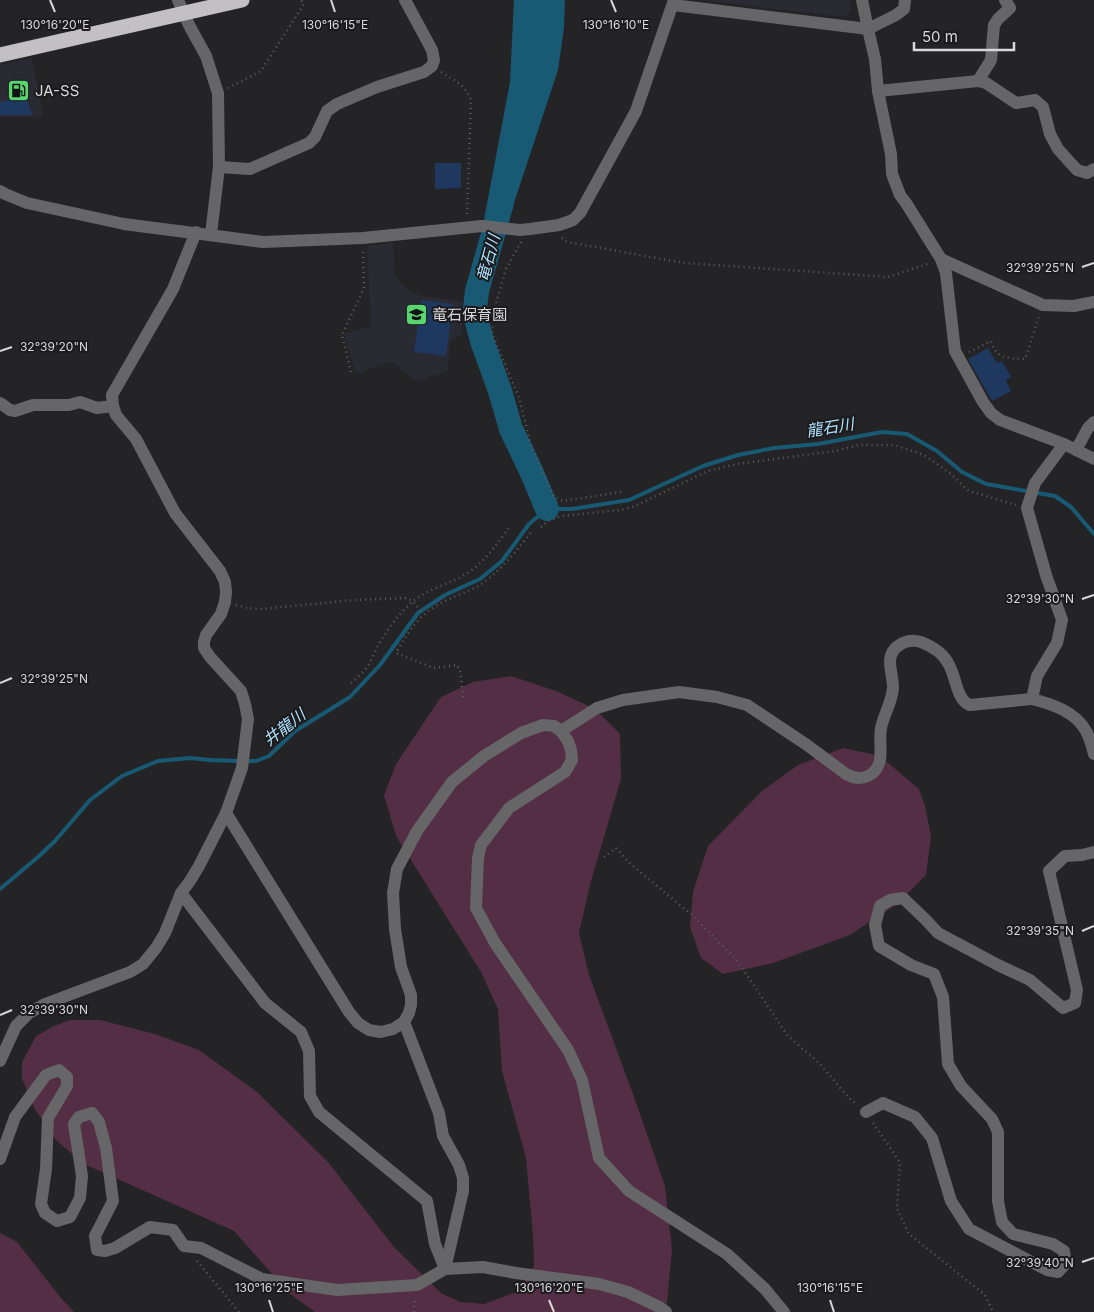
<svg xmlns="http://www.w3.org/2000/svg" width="1094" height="1312" font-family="Inter,'Noto Sans JP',sans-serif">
<rect width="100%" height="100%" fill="#242427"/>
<g fill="#2a2a33">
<path d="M710,0H850L851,10L845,17L710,1Z"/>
<path d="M32,58L43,115L34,117H0V65Z"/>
<path d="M393,243L395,276L412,294L462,302V334L450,341L448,371L415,381L391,361L364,371L360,374L355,371L344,334L371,326L367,246Z"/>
</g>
<g fill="#532e45">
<path d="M511,676L556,691L595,709L620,734L621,779L591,881L579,933L589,975L633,1094L665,1186L672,1250L666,1312H315L289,1293L234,1231L84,1164L56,1140L34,1108L22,1078V1062L36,1036L54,1026L70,1020H100L155,1034L199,1050L257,1092L328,1162L394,1247L441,1293L460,1302L484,1304L519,1291L534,1266L533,1235L526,1158L502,1071L498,1009L481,972L396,836L384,795L396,764L441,697L473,682Z"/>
<path d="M843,748L880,756L919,789L925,806L931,836L926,875L897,904L850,935L773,963L723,974L701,958L690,927L693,892L708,846L762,791L798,765Z"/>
<path d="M0,1233L17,1242L61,1298L74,1312H0Z"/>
</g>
<path fill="#185974" d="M514,0H565L564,28L558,70L506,227L483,225L510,82Z"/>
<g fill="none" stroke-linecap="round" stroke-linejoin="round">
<g stroke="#185974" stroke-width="4">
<path d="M246,761H256L269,756L295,731L350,697L380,665L418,613L445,595L480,579L502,561L529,524L547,509H572L629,500L703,466L738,455L774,448L818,444L882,432L907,434L937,451L962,472L986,484L1055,496L1071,507L1094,534"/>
<path d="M0,889L38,857L55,841L90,800L122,776L158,761L190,758L211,760L239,761"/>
</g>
<path stroke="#185974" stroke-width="24" d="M502,203L477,291L475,308L477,322L482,341L500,391L511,429L532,473L547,509"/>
</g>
<g fill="#1e385f">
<path d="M26,96L32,115H0V102Z"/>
<path d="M435,163H461V188L435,189Z"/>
<path d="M421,300L453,304L446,356L414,352Z"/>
<path d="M988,348L997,363L1002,361L1011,377L1006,380L1011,391L992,401L968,359Z"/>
</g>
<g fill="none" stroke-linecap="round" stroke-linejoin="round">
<g stroke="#5d5d60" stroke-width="2.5" stroke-dasharray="1 4" stroke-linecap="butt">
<path d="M441,72C455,81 465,84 471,100L467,215"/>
<path d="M228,88L261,71L304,4L301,0"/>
<path d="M562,238L567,242L685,263L888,277L930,263"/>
<path d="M521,242L506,269L496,303L492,333L519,398L532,448L554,497L563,501L621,492"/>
<path d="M969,352L991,341C997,360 1007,358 1025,359L1039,316"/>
<path d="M351,372L342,335L364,288L363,250"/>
<path d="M541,527L548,521L561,516L620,510L635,506L708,471L737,464L835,451L859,445H894L924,455L951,474L969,491L1016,505"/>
<path d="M236,605L247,608L262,609L354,600L405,598L413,601L423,614"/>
<path d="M351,683C357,678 363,673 367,667C373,658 376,648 382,639C390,626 399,614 411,603C424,591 443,586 459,578C481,567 496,546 510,526"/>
<path d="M463,697L460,671L457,665L434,668L396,653C410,629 419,614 445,601C457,595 471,591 483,583C503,568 518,549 533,530"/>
<path d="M604,857L616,848L628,862L692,915L738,962L788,1036L819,1063L849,1098L856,1104"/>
<path d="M873,1123L900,1162L897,1209L909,1234L985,1295L993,1312"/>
<path d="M197,1261L239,1312"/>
<path d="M414,1312L415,1297"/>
</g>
<g stroke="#666567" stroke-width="12">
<path d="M178,0L189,25L206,56L218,93L219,167L211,234"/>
<path d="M862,0L868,29L896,15L904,9L905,0"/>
<path d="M673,5L868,29L875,59L878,91L891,154L892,174L900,195L906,203L941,259L946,273L955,351L983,402L991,413L1000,420L1064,444L1094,459"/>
<path d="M978,81L991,60L994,25L998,19L1010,8L1005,0"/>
<path d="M878,91L978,81L986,83L1016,103L1035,100L1043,107L1050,134L1058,149L1077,170L1087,173L1094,169"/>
<path d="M219,167L250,169L309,143L315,137L327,111L337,104L377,87L424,72L432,66L434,60L432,50L405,0"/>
<path d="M0,191L5,194L27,203L124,224L263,242L363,238L482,226L520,230L530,229L559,225L573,220L580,213L636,111L674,0"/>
<path d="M941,259L1043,305L1074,306L1094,302"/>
<path d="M0,403L10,410L15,411L33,405H69L80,402L97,408L113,406"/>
<path d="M1064,444L1035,483L1027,508L1046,575L1062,620L1057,643L1037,676L1032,699C1052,704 1076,712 1086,731C1090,738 1092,747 1094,754"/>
<path d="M1076,450L1088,428L1094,422"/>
<path d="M561,731L597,708L623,700L679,692L717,697L747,705L807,745L846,774C853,778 860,780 868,776C887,767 878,744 881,728C884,714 892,702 893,688C893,679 890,670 890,661C891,645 908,638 921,642C931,646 943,653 948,663C956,675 956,700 970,705L1032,699"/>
<path d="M226,813L349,1012L358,1023L369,1030L381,1032L393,1029L404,1022L409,1013L411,1005V995L401,967L395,929L393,893L397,869L417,831L452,782L484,756L521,733L543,725L554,726L561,731L568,741L571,750L572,760L565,772L509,808L481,845L478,858L476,908L495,943L568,1050L582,1080L599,1158L629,1191L727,1254L765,1289L784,1312"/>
<path d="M181,893L265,1003L301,1032L309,1051L310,1096L319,1112L427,1201L435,1244L445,1269"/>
<path d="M404,1022L439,1113L443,1136L459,1165L463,1178V1191L445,1269"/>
<path d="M0,1061L16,1026L29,1013L45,1004L130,972L143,964L156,948L165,933L181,893L190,881L199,866L226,813L242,768L248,719L245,704L241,691L210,657L204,648V642L206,635L221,614L225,602L226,592L225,582L220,571L175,513L136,439L116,415L113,406L112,395L173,289L196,232"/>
<path d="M866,1112L883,1103L915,1117L932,1138L951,1201L969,1229L1047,1270L1058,1272L1066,1263L1064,1251L1053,1244L1013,1234L1002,1222L998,1201V1132L992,1119L961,1086L948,1064L943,997L934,974L911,965L879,946L875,925L880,906L890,900L903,898L925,919L938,933L998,965L1030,980L1063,1008L1075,1003L1077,990L1049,871L1065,856L1082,855L1094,852"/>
<path d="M0,1159L15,1117L46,1075L59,1070L67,1077V1086L48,1118L46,1169L41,1204L45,1213L57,1221L70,1217L80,1198L82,1176L74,1124L79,1117L92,1113L99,1122L106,1148L113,1201L95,1236L97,1250L105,1251L115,1248L150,1227L173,1230L184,1246L201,1248L262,1279L337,1290L417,1285L445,1269L483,1267L516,1273L599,1284L628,1292L659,1307L666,1312"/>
</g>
<path stroke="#c3c0c4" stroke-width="15" d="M0,55L242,0"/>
</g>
<path fill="none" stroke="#d8d8da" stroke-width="2" d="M50,0L55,12M331,0L335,12M611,0L616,12M1082,267L1094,263M0,351L12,347M1082,599L1094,595M0,683L12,678M1082,931L1094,926M0,1015L12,1010M1082,1262L1094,1258M269,1300L273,1312M549,1300L554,1312M830,1300L834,1312"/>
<defs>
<symbol id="fuel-square" viewBox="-11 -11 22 22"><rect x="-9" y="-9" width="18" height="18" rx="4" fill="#58d56f" stroke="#1b1b1e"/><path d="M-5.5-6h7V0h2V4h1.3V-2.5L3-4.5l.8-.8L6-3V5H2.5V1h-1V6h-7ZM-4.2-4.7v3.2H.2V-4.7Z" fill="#111"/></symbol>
<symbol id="school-square" viewBox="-11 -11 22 22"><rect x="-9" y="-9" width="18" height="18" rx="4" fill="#58d56f" stroke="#1b1b1e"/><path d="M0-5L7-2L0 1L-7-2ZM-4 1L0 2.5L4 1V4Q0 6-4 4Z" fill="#111"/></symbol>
</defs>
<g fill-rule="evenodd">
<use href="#fuel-square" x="6" y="78" width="25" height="25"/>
<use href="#school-square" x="404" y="302" width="25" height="25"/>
</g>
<g text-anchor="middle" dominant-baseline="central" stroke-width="4" stroke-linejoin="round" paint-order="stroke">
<g font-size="15" fill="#d8d8da" stroke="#1b1b1e" text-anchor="start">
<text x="35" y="90">JA-SS</text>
<text x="432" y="314">竜石保育園</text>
</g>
<g font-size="16" font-style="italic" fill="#aee1fc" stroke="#1b1b1e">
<text transform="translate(488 258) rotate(-75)">竜石川</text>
<text transform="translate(830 427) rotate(-9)">龍石川</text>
<text transform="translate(284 727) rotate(-38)">井龍川</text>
</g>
</g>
<g font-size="12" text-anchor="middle" fill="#d8d8da" stroke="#1b1b1e" stroke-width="4" stroke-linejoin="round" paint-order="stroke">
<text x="55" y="29">130°16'20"E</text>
<text x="335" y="29">130°16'15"E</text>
<text x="616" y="29">130°16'10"E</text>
<text x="1040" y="272">32°39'25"N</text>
<text x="54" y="351">32°39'20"N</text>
<text x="1040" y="603">32°39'30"N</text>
<text x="54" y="683">32°39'25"N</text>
<text x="1040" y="935">32°39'35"N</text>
<text x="54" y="1014">32°39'30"N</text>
<text x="1040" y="1267">32°39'40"N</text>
<text x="269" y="1292">130°16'25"E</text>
<text x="549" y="1292">130°16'20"E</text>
<text x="830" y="1292">130°16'15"E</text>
</g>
<path d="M914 42v8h100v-8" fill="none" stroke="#d8d8da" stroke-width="2.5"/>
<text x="922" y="42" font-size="15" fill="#d8d8da" stroke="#1b1b1e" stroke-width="4" paint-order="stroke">50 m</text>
</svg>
